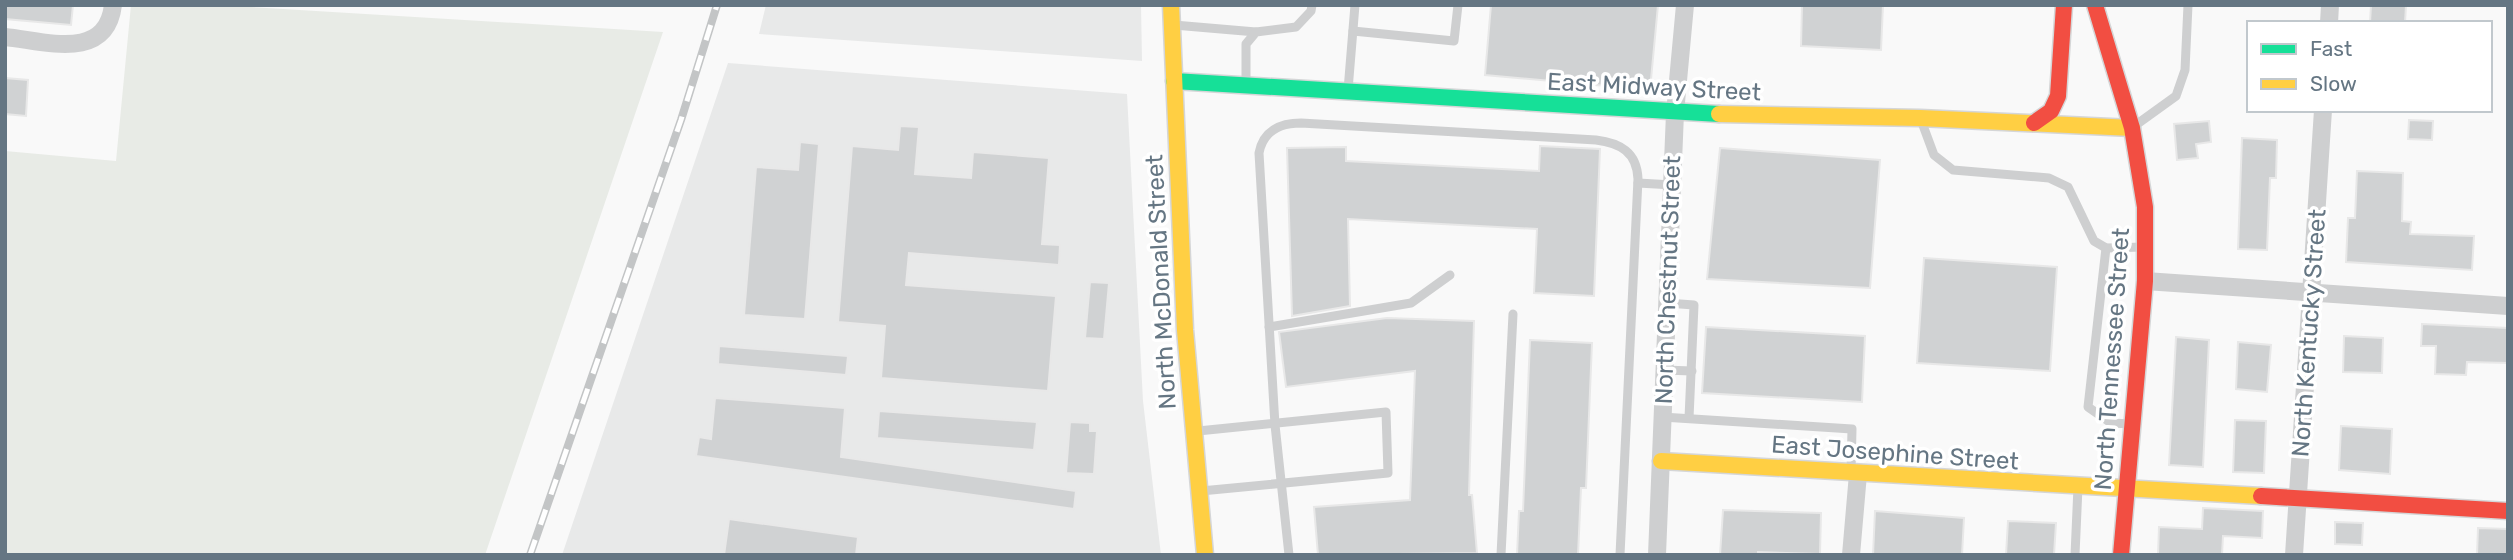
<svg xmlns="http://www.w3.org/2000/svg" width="2513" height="560" font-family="Rubik,sans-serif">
<rect width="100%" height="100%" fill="#f9f9f9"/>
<g fill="#e8e9e9">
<path d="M766,5H1141L1142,61L759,34Z"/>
<path d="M728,63L1127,94L1143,401L1161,555H562Z"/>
</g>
<path fill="#e8ebe6" d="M131,5H217L663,32L485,555H5V151L116,161Z"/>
<g fill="#d0d2d3" stroke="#e8e8e8" stroke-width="2">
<path d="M5,5H73L71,25L5,19Z"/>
<path d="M1491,5H1658L1650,90L1485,75Z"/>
<path d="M1802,5H1883L1881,50L1801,46Z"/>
<path d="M2371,5H2406L2405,23H2370Z"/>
<path d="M5,78L28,80L26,116L5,114Z"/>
<path d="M2409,120L2433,121L2432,140L2408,139Z"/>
<path d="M2209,121L2211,142L2196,144L2198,158L2177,160L2174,124Z"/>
<path d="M900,126L919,127L915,174L971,178L973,152L1049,158L1042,244L1060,245L1059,265L909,253L906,285L1056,296L1048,391L881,378L885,326L838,322L852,146L898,150Z"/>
<path d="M2242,138L2277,140L2276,178H2270L2267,250L2238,249Z"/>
<path d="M800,142L819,144L805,319L744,315L756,167L798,170Z"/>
<path d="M1540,146L1600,149L1594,296L1534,293L1537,229L1348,219L1350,306L1292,316L1287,148L1346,147V161L1539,171Z"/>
<path d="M1720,148L1880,160L1870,288L1707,279Z"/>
<path d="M2357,171L2403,173L2402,221L2411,222L2410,234L2474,236L2472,270L2346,262L2348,218H2355Z"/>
<path d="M1924,258L2057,267L2050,371L1917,363Z"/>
<path d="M1090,282L1109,283L1104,339L1085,338Z"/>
<path d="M1387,318L1474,321L1469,495H1472L1477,553L1318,555L1314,507L1410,500L1415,371L1286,387L1279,332Z"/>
<path d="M2422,324L2508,328V363L2467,362L2466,375L2435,374L2436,346H2421Z"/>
<path d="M1706,327L1865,336L1862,402L1702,393Z"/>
<path d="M2344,336L2383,338L2382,373L2343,372Z"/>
<path d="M2176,337L2209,340L2203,467L2169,465Z"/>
<path d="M1530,340L1592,343L1586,488H1581L1578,555H1517L1519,511H1523Z"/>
<path d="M2238,342L2271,345L2267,392L2236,389Z"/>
<path d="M719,346L848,356L846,375L718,364Z"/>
<path d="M715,398L845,408L841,457L1076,491L1074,509L696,456L699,437L711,439Z"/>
<path d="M879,411L1037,422L1034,450L877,438Z"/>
<path d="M2235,420L2266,421L2264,473L2233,472Z"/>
<path d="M1070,422L1090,423V431H1097L1094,474L1066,473Z"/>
<path d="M2341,426L2392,429L2390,474L2339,470Z"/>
<path d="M2203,508L2263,511L2262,538L2223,536L2222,555H2158L2159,527L2202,529Z"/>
<path d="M1723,510L1821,513L1820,554L1758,552V555H1720Z"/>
<path d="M1875,511L1964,518L1962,555H1873Z"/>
<path d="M729,519L858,537L856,555H724Z"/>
<path d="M2008,521L2056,523L2054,555H2006Z"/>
<path d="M2335,522L2363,523L2362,545L2335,544Z"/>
<path d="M2478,528L2508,529V555H2477Z"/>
</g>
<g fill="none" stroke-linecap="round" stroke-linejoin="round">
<defs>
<path id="fast" d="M1174,81L1719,114"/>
<g id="slow">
<path d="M1171,5L1185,330L1205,555"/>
<path d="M1719,114L1920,118L2132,128"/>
<path d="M1661,461L2261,496"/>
</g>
<g id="jam">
<path d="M2095,5L2132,128L2145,207V281L2121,555"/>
<path d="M2034,123L2051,111L2058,96L2064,5"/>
<path d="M2261,496L2508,511"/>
</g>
</defs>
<use href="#fast" stroke="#d5d6d7" stroke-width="19"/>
<use href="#slow" stroke="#d5d6d7" stroke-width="19"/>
<use href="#jam" stroke="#d5d6d7" stroke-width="19"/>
<g stroke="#cecfd0" stroke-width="9">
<path d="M1174,25L1256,32"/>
<path d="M1353,31L1454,41L1458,5"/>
<path d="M1246,84V44L1256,32L1296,27L1311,11L1312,5"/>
<path d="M1348,90L1355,5"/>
<path d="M1921,120L1934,155L1953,170L2049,178L2068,187L2094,241L2106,248L2144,247"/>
<path d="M2133,127L2176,96L2185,70L2188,5"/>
<path d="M1638,183L1673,185"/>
<path d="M2106,248L2088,407L2111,423L2132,424"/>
<path d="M1667,303L1694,305L1689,418"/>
<path d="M1269,327L1411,303L1450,275"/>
<path d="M1664,370L1692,371"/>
<path d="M1662,417L1852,429L1851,472"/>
<path d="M1198,431L1386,412L1388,473L1201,491"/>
<path d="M1289,555L1275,425L1259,153C1263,131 1280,123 1301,123L1596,140C1620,143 1637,152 1638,179L1620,555"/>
<path d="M1501,555L1513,314"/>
<path d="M2075,555L2078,487"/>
</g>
<g stroke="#cecfd0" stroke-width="18">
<path d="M2329,23L2330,5"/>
<path d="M5,37C45,41 106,62 113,5"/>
<path d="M2145,281L2508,306"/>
<path d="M1657,555L1675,113L1685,5"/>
<path d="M1851,555L1858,474"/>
<path d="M2294,555L2323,110"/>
</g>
<use href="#fast" stroke="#16e098" stroke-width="16"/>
<use href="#slow" stroke="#ffcf43" stroke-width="16"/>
<use href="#jam" stroke="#f24e42" stroke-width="16"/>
<defs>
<path id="rail" d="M530,555L681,120L717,5"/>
</defs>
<use href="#rail" stroke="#c3c5c6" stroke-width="8"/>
<use href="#rail" stroke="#fff" stroke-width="5" stroke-dasharray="16" stroke-linecap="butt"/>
</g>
<g text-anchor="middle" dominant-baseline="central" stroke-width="7" stroke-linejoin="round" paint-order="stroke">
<g font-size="24" fill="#657683" stroke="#fff">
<text transform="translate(1654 87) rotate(3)">East Midway Street</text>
<text transform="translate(1668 280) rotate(-88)">North Chestnut Street</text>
<text transform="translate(1161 282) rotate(-93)">North McDonald Street</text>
<text transform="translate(2309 333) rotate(-86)">North Kentucky Street</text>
<text transform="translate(2112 359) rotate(-86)">North Tennessee Street</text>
<text transform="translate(1895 453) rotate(4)">East Josephine Street</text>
</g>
</g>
<rect width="2513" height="560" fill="none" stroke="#657683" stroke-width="14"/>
<rect x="2247" y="21" width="245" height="91" fill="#ffffff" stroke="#c1c8cd" stroke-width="2"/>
<rect x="2261" y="44" width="35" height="10" fill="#16e098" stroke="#c1c8cd" stroke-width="2"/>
<text x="2310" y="56" font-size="21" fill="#657683">Fast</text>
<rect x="2261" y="79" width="35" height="10" fill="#ffcf43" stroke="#c1c8cd" stroke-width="2"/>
<text x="2310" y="91" font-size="21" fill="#657683">Slow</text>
</svg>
